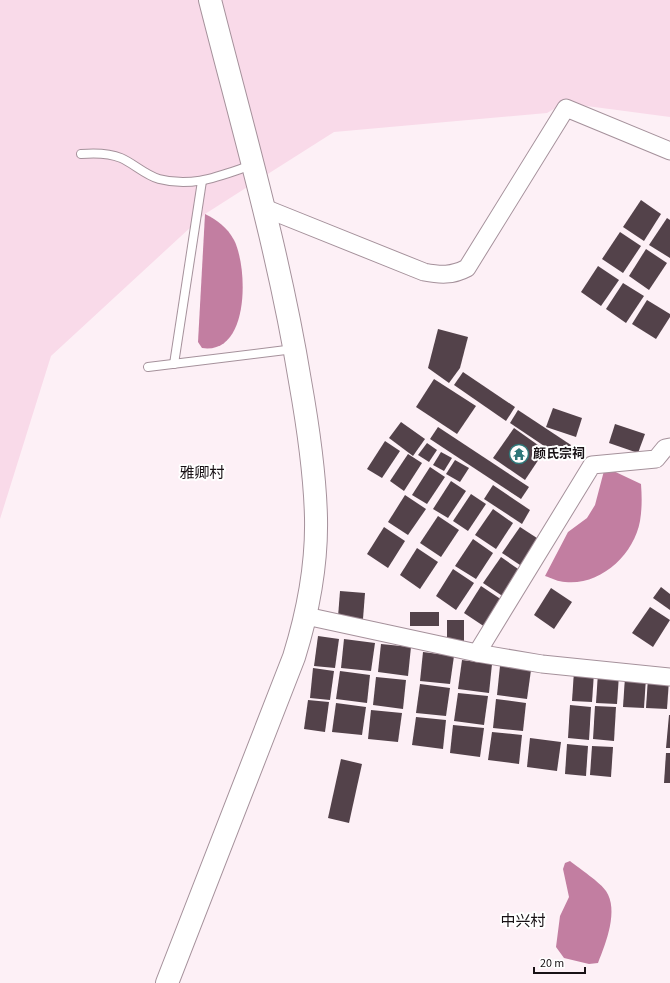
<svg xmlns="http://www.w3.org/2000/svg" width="670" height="983" font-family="'Source Sans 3','Noto Sans SC',sans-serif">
<rect width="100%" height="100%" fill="#fdf0f6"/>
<path fill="#f9dae9" d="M0,0H670V117L564,103L547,113L334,132L205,214L51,356L0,519Z"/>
<g fill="#c27ea1">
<path d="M205,214C217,220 227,227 234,240C248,267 250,355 202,348L198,342Z"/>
<path d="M605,467L641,484C642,497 642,509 640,521C634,555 600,586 565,582C559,582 551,578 545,576L568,532L587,518L595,505Z"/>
<path d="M570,861C579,868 601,883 606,891C619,910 606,943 598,963L589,964L564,958L556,947L560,916L569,897L563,869L565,863Z"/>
</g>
<g fill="#53424a">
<path d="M641,200L661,214L644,241L623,227Z"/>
<path d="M667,218L670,220V258L649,245Z"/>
<path d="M620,232L641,246L623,273L602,259Z"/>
<path d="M646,249L667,263L649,290L629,276Z"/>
<path d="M598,266L619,280L601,306L581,292Z"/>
<path d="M623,283L644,296L626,323L606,309Z"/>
<path d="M647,300L670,314V317L656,339L632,324Z"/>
<path d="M438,329L468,337L460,368L449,383L428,368Z"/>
<path d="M463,372L515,407L506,421L454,385Z"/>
<path d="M434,379L476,406L457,434L416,407Z"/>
<path d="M553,408L582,418L576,437L546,427Z"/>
<path d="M518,410L571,445L562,458L510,423Z"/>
<path d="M401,422L425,439L413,456L389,438Z"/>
<path d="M615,424L645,434L638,453L609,443Z"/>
<path d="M438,427L529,487L521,499L430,439Z"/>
<path d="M514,428L545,450L525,480L493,458Z"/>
<path d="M385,441L400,451L382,478L367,469Z"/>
<path d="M427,443L437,450L429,462L418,455Z"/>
<path d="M441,452L452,458L444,471L433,465Z"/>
<path d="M408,454L422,463L404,491L390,481Z"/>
<path d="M455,460L469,468L460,482L446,474Z"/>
<path d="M430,467L445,477L427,504L412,495Z"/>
<path d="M451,481L466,491L448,518L433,509Z"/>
<path d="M493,485L530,510L522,524L484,499Z"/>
<path d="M471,494L486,504L468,531L453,521Z"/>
<path d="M405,495L426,509L408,535L388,522Z"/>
<path d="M493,509L513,523L496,549L475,535Z"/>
<path d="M438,516L459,530L441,557L420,543Z"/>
<path d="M384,527L405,541L388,568L367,554Z"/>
<path d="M520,527L540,540L523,567L502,553Z"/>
<path d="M473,539L493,553L476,579L455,566Z"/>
<path d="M417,548L438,562L420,589L400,575Z"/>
<path d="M501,557L521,571L504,597L483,583Z"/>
<path d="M453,569L474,583L456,610L436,596Z"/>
<path d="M481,586L502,600L485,627L464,613Z"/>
<path d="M661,587L670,594V610L653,598Z"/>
<path d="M551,588L572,602L554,629L534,615Z"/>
<path d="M340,591L365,593L363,619L338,617Z"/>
<path d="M650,607L670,620L653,647L632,633Z"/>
<rect x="410" y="612" width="29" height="14"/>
<path d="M447,620H464V642L447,641Z"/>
<path d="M318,636L339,639L335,668L314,666Z"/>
<path d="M344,639L375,643L371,671L341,668Z"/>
<path d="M381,644L411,647L408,676L378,672Z"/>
<path d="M423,652L454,656L450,684L420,681Z"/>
<path d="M462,660L492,664L489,693L458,689Z"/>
<path d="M500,666L531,670L527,699L497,695Z"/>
<path d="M313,668L334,671L330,700L310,698Z"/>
<path d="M340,671L370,675L367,703L336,699Z"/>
<path d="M574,671L594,673L592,702L572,701Z"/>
<path d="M598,673L619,675L617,704L596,703Z"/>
<path d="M376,677L406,680L403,709L373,705Z"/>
<path d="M625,677L646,678L644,708L623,707Z"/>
<path d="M648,678L669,680L667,709L646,708Z"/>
<path d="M420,684L450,688L446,716L416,713Z"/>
<path d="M458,693L488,696L484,725L454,721Z"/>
<path d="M496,699L526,703L523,731L493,728Z"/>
<path d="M308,700L329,702L325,732L304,729Z"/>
<path d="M336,703L366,707L362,735L332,732Z"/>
<path d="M570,705L591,707L589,740L568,738Z"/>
<path d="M595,706L616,707L614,741L593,739Z"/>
<path d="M371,710L402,713L398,742L368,739Z"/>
<path d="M669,715H670V748H666Z"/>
<path d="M416,717L446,720L443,749L412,745Z"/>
<path d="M453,725L484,728L480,757L450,753Z"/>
<path d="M492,732L522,735L519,764L488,760Z"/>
<path d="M530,738L561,742L557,771L527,767Z"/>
<path d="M567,744L588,746L586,776L565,774Z"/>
<path d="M592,746L613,747L611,777L590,775Z"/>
<path d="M666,753H670V783H664Z"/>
<path d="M341,759L362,764L349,823L328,818Z"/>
</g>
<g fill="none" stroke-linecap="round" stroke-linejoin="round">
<defs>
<g id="lane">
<path d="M81,154C93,153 109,153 121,158C133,163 145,175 159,179C193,188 219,176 252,165"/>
<path d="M174,364L202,181"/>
<path d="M148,367L294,349"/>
</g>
<g id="street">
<path d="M262,207L424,272C440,275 452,276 467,268L566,108L670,151"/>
<path d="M306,616L477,653L542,664L670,677"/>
<path d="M477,653L592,465L656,459L665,448L670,447"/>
</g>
<path id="secondary" d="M167,983L294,657C308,612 317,565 316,518C315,472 308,426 300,381C279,252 242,126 210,0"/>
</defs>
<use href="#lane" stroke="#a5919b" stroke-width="10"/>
<use href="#street" stroke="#a5919b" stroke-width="19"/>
<use href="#secondary" stroke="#a5919b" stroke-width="24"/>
<use href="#lane" stroke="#fff" stroke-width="8"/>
<use href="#street" stroke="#fff" stroke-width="17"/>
<use href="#secondary" stroke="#fff" stroke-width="22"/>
</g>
<defs>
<symbol id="temple-ring" viewBox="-11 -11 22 22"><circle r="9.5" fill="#fff" stroke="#2e7779" stroke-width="1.5"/><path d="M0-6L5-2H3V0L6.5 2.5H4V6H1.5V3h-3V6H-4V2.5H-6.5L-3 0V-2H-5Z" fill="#2e7779"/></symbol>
</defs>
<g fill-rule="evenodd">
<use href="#temple-ring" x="508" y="443" width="22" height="22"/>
</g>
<g text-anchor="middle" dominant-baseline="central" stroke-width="4" stroke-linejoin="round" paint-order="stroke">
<g font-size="13" font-weight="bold" fill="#181115" stroke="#fff" text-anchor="start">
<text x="533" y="454">颜氏宗祠</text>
</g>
<g font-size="15" fill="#181115" stroke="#fff">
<text x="202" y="473">雅卿村</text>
<text x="523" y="921">中兴村</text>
</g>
</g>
<path d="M534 967v6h51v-6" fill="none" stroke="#181115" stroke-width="2"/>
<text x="540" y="967" font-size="12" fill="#181115" stroke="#ffffff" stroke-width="3" paint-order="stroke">20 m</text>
</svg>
